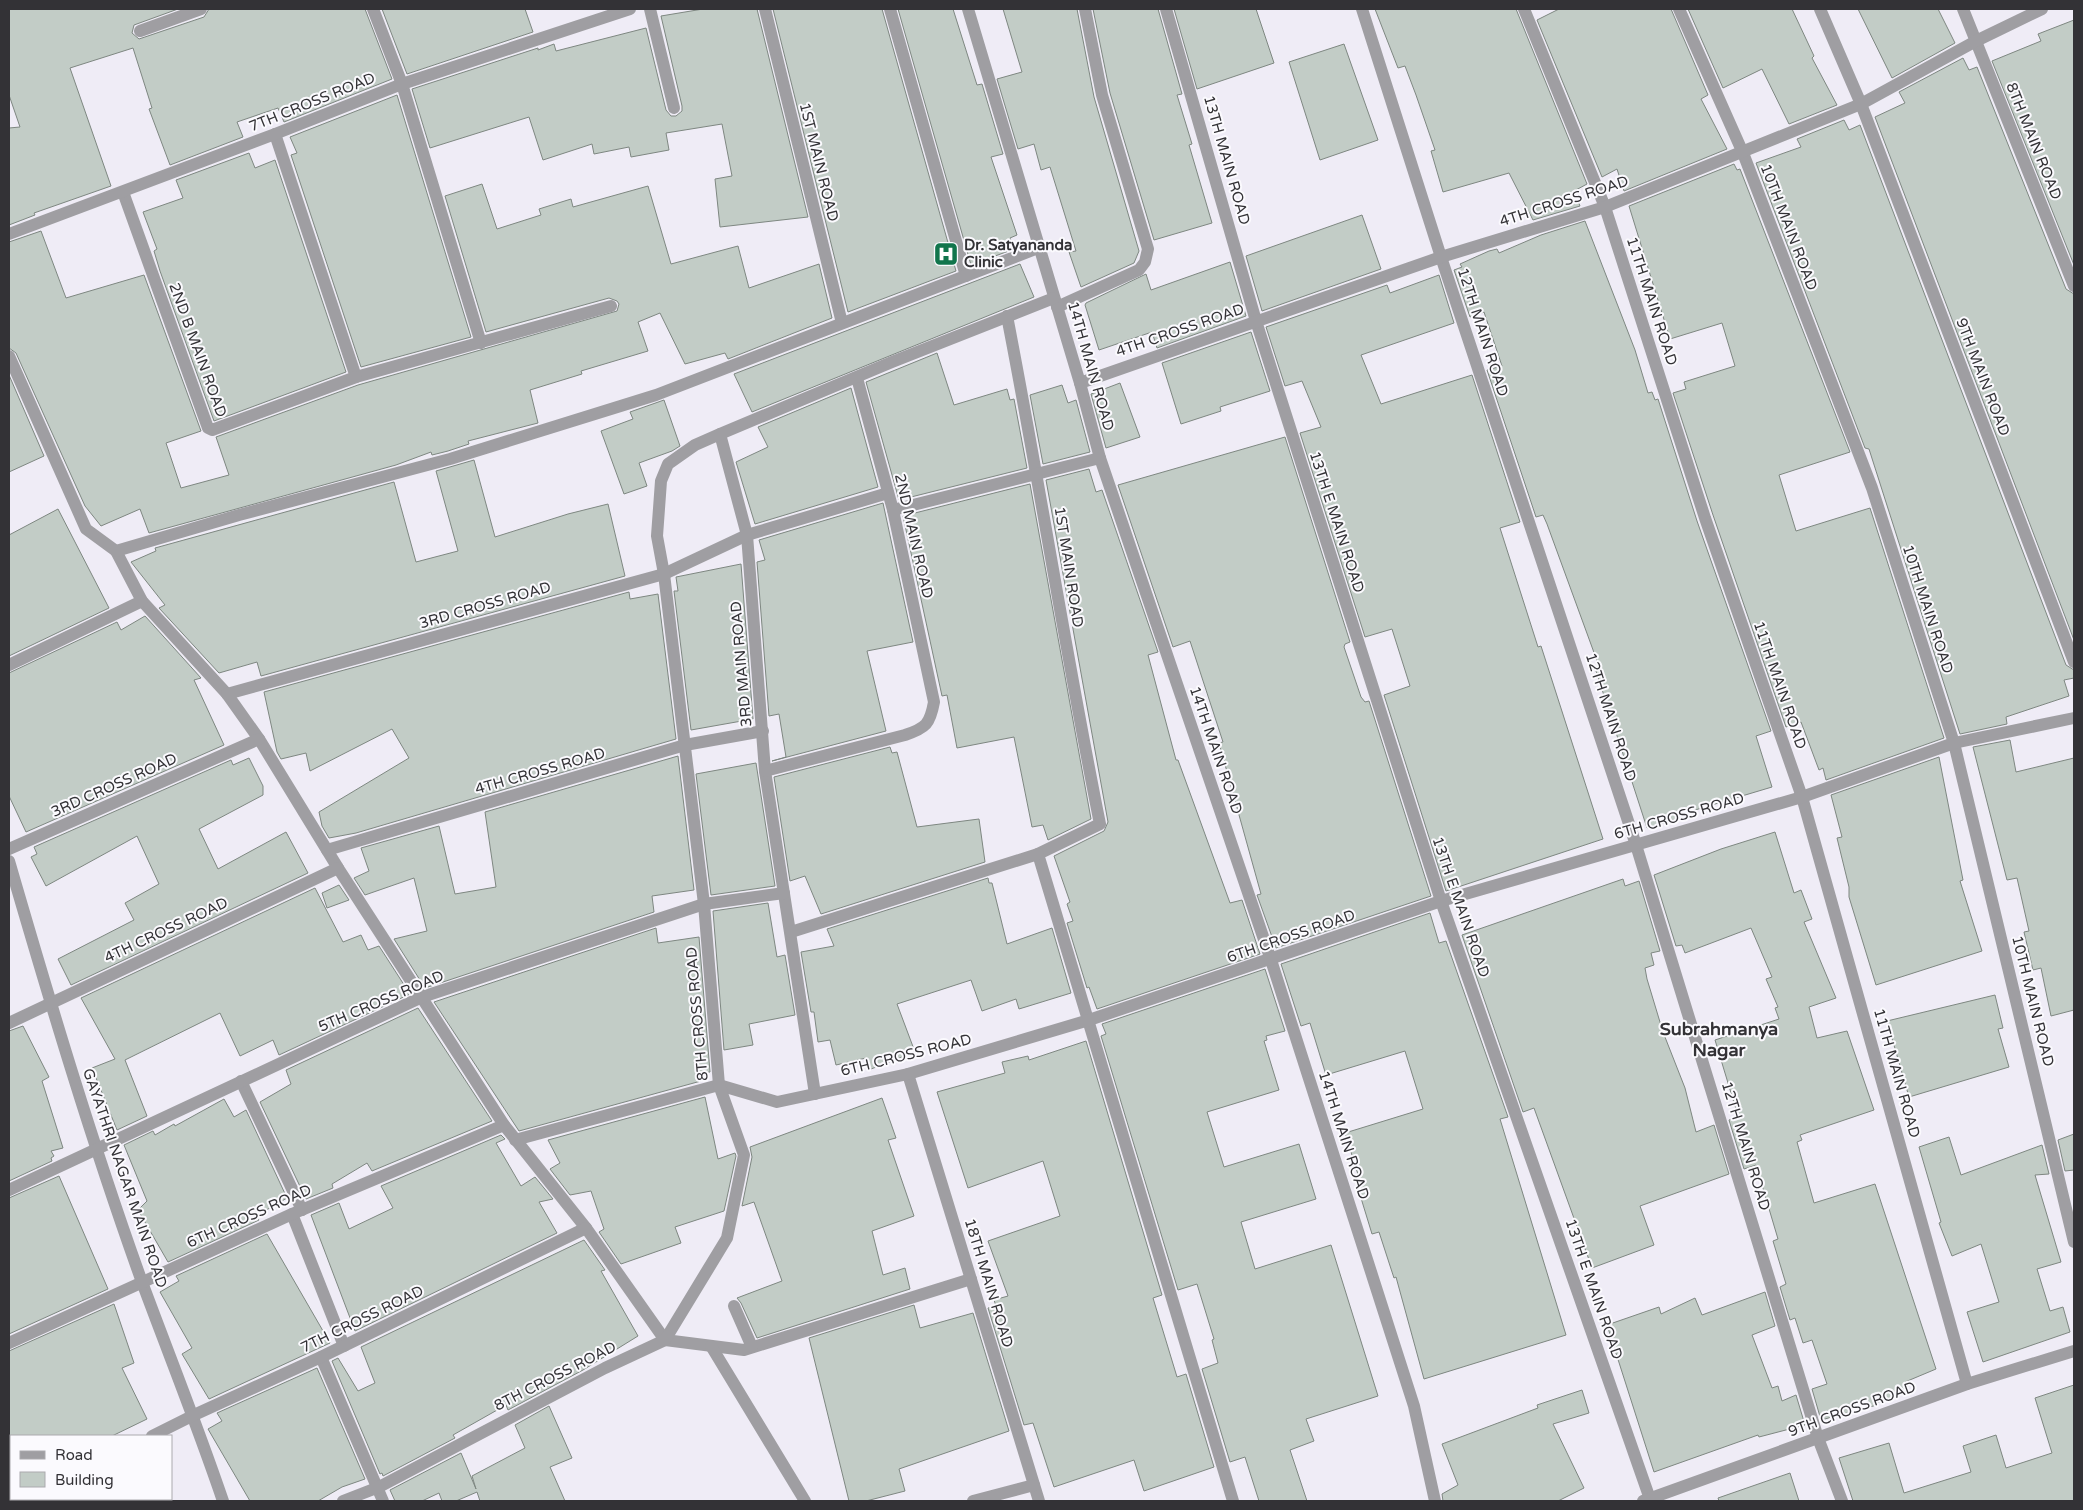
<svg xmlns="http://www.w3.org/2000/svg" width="2083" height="1510" font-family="'Varela Round',sans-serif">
<rect width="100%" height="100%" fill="#efecf6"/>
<g fill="#c2ccc6" stroke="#7e8781">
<path d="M9,9H178L134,25L132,33L139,39L204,17L209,9H365L392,79L284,122L278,108L237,122L243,137L170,165L149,109L152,108L133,48L70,68L111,186L34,213L35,215L9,225V128L20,127L9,95Z"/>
<path d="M382,9H525L533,32L407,74Z"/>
<path d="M703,9H757L808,217L720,227L715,179L732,176L722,124L666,133L669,150L631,157L629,147L594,154L592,144L543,160L529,117L430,148L412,89L538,48V50L554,44L556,51L646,28L666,110L671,116H676L682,111V106L661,16Z"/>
<path d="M773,9H882L956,271L848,312Z"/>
<path d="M898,9H953L977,85L982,84L1003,154L991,157L1017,235L1010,238L1014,249L971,265Z"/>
<path d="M1003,9H1077L1094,97L1139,251L1134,263L1081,287L1069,252L1076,251L1050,167L1041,170L1034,144L1018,149L997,79L1022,72Z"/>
<path d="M1093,9H1158L1182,94L1177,95L1192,144L1189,145L1212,223L1154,240L1110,93Z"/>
<path d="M1174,9H1256L1274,63L1197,89Z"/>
<path d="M1375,9H1516L1587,184L1574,191L1580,206L1533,220L1509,173L1443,192L1431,151L1435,150L1416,95L1405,66L1398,68Z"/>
<path d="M1559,9H1671L1708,95L1701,99L1727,149L1624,191L1617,169L1602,177L1537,20Z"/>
<path d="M1688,9H1792L1814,56L1812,58L1837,105L1789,124L1762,69L1723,88Z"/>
<path d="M1858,9H1938L1955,43L1892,78Z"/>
<path d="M2074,20V265L1992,61L2041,41L2038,34Z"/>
<path d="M1344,44L1378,140L1320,160L1289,62Z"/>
<path d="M1963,58L1969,70L1977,67L2066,289L2074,294V640L1875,117L1905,103L1899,92Z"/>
<path d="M397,95L471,337L361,367L291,155L297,153L290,137Z"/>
<path d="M1844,120L1849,130L1860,125L2066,665L2074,670V678L2064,680L2069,696L2006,717L2007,724L1960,734L1869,449L1865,448L1756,163L1801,147L1797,139Z"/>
<path d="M249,153L255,168L275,160L346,372L214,421L160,271L154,251L157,249L143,212L183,198L176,180Z"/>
<path d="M1734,164L1737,170L1740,169L1850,452L1779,475L1796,531L1870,508L1944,738L1826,780L1823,768L1819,770L1801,722L1786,727L1713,515L1673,393L1686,389L1684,382L1735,366L1722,323L1670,339L1629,206Z"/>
<path d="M482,184L497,229L541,215L539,209L571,199L573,207L648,186L671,264L738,246L749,288L819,264L832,318L728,359L725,353L685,364L660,313L638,322L648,351L581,371L582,374L530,390L538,423L468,441L469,444L448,451L432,455L431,452L396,465L149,533L140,509L101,526L85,506L16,353L9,348V242L41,231L66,298L144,275L201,431L166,443L181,488L229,475L216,437L358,385L617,311L619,304L617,301L609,298L486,332L445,196Z"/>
<path d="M1362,215L1381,269L1262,311L1246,256Z"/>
<path d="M1585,221L1635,350L1648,393L1652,392L1655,400L1658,399L1697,521L1771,731L1756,736L1772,787L1675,816L1676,819L1647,828L1596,671L1600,669L1547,524L1543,515L1536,517L1487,370L1502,366L1484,312L1470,317L1454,270L1462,267L1460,264L1489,251L1497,249L1499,253L1541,235Z"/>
<path d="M1230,262L1246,316L1157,348L1152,332L1099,350L1085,305L1086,303L1146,274L1151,290Z"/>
<path d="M1020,264L1034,297L752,412L734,374Z"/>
<path d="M1439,275L1454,323L1361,355L1381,404L1472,375L1520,522L1500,528L1538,647L1541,646L1603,839L1446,891L1384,695L1410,686L1392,629L1365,637L1300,433L1321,427L1302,381L1285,386L1266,327L1387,285L1390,293Z"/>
<path d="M1251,332L1270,391L1220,407L1221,411L1181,424L1162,363Z"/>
<path d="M937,353L954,405L1007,389L1010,400L1014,399L1027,468L899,500L866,382Z"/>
<path d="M9,375L44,456L9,472Z"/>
<path d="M1120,383L1140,437L1106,448L1091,394Z"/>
<path d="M1062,385L1068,403L1076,400L1090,452L1043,464L1030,395Z"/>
<path d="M851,388L878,487L755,524L736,462L768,447L758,427Z"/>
<path d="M664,400L680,446L672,451L639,463L647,486L624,494L601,431L633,419L630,412Z"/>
<path d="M1285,437L1350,642L1345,644L1344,647L1361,697L1365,702L1369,701L1431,896L1276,948L1257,895L1261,894L1219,743L1223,742L1190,641L1173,647L1118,485Z"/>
<path d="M474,460L495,537L568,514L608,504L625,576L261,676L257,662L219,673L159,608L165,605L131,562L156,551L155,548L394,482L416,562L458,551L436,471Z"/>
<path d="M1089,469L1096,492L1102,490L1158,652L1148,655L1176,760H1178L1230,903L1242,900L1260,954L1097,1009L1089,987L1087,988L1067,923L1073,921L1067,904L1070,902L1054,856L1104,831L1108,822L1046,480Z"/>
<path d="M1030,484L1091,819L1048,840L1043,825L1032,827L1014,737L957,748L947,695L942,696L903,516Z"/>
<path d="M883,503L913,642L867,651L886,731L772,761L786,757L779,714L769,716L757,562L765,560L759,540Z"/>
<path d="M58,509L109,608L9,656V535Z"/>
<path d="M741,564L753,719L691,730L674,591H678L676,577Z"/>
<path d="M629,592L630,599L658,594L676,739L356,833L329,838L322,826L319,812L409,758L392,729L310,771L306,753L281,759L277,752L264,692Z"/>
<path d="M145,616L201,678L194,680L224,745L26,832L9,796V673L117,622L121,630Z"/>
<path d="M2010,740L2016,772L2074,758V1010L2051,1016L2041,968L2033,970L2024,932L2029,931L2017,878L2007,880L1973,747Z"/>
<path d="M890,747L892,753L897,752L917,827L979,819L985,862L821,914L805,876L790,881L774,777Z"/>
<path d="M678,756L694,890L652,896L654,912L425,988L394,939L427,931L414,878L365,895L354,878L369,871L361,848L439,826L455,894L496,887L485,812Z"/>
<path d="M1939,757L1963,880L1960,881L1982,951L1876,985L1849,897V887L1837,838L1842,837L1831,795Z"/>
<path d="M249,758L263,786V795L199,829L218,869L286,832L308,873L71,985L58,959L134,920L125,903L159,884L137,836L46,886L31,857L37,854L34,847L231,760L233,765Z"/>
<path d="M756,763L775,886L711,895L696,774Z"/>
<path d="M1775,832L1794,893L1801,890L1812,919L1804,922L1836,998L1809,1007L1817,1038L1847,1031L1874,1110L1800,1135L1802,1140L1797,1142L1814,1203L1875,1184L1936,1369L1905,1382L1908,1391L1876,1403L1877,1405L1821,1420L1812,1389L1827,1384L1812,1340L1803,1343L1795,1318L1790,1320L1780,1287L1786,1284L1773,1241L1778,1239L1756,1165L1744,1169L1729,1120L1738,1116L1715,1040L1779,1019L1775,1008L1778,1007L1766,979L1772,977L1751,928L1685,953L1682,945L1676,946L1654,875L1721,849Z"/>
<path d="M988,878L989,883H992L1007,944L1052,928L1071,993L1019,1009L1016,999L982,1011L971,980L897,1004L915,1052L871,1069L866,1058L836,1065L830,1040L818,1042L814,1012H811L801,952L834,946L827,929Z"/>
<path d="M1623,879L1625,886L1639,881L1660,951L1651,953L1654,965L1645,968L1647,979L1663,1032L1685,1088L1696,1132L1714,1125L1729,1174L1640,1206L1654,1245L1592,1268L1534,1108L1523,1112L1462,935Z"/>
<path d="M339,885L349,900L327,908L322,893Z"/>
<path d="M315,888L343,942L361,935L368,950L379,946L410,994L279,1055L273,1040L240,1056L220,1013L125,1060L147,1116L117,1130L92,1068L115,1059L81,998Z"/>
<path d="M768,903L777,957L785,955L795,1015L749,1024L753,1045L724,1050L713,911Z"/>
<path d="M1430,913L1439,943L1446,941L1508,1117L1500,1119L1566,1335L1424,1379L1396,1277L1394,1278L1379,1232L1372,1234L1357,1185L1361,1184L1345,1133L1423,1109L1405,1051L1326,1075L1310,1023L1301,1026L1281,964Z"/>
<path d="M656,928L658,943L699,937L710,1072L700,1073L701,1081L519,1131L434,1002Z"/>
<path d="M1265,969L1285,1031L1266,1036L1267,1040L1264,1041L1279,1090L1207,1112L1224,1167L1299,1144L1316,1199L1241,1222L1255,1269L1331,1245L1378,1396L1306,1419L1314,1441L1290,1450L1307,1501H1259L1245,1457L1230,1462L1202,1369L1218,1363L1212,1340L1214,1339L1197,1284L1178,1290L1101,1036L1106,1034L1102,1024Z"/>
<path d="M1995,995L2003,1028L1998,1029L2009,1067L1909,1097L1887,1021Z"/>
<path d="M418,1008L492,1121L372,1171L367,1163L332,1184L333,1188L306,1199L260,1102L291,1084L286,1070Z"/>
<path d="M23,1026L49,1077L42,1081L63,1148L51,1151L54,1156L51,1158L52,1161L9,1181V1031Z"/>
<path d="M1086,1041L1162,1295L1153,1298L1177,1377L1186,1374L1214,1467L1144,1491L1134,1460L1054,1487L1033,1423L1024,1425L988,1308L996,1306L994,1300L1008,1296L988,1241L1060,1216L1043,1161L968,1188L937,1092L1005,1073L1002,1062L1028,1056L1029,1060Z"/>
<path d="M705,1097L718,1159L735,1153L736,1156L724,1211L675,1227L681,1243L621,1264L599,1232L604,1229L591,1191L570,1195L550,1169L560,1163L548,1140Z"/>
<path d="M882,1098L896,1138L888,1140L914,1216L872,1231L883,1275L905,1268L910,1289L757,1338L741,1303L737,1298L782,1281L754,1202L742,1206L752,1157L750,1147Z"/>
<path d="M224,1099L234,1117L246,1110L287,1198L256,1216L259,1220L168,1262L138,1210L147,1201L124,1145L153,1131L155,1135L174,1124L175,1126Z"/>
<path d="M2074,1134V1170L2065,1171L2058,1140Z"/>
<path d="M501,1135L505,1139L496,1143L521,1186L535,1177L553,1199L539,1202L557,1233L355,1331L311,1215L339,1203L349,1229L393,1208L381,1186Z"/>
<path d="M1949,1137L1961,1175L2042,1145L2049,1174L2035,1175L2061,1262L2037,1269L2050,1311L2063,1307L2070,1332L1983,1362L1967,1312L1999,1302L1981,1244L1952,1256L1939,1223L1941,1222L1919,1147Z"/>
<path d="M59,1176L108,1289L9,1334V1198Z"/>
<path d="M267,1234L330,1343L209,1399L182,1354L192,1348L160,1292L179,1281L176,1276Z"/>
<path d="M584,1240L605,1270L601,1271L638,1336L583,1370L508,1410L506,1405L453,1435L455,1438L383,1476L382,1473L380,1474L332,1361L338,1358L358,1391L375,1383L361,1347Z"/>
<path d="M1765,1292L1775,1326L1752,1335L1772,1388L1778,1386L1782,1401L1796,1395L1805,1425L1759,1437L1758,1435L1654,1472L1607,1325L1659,1307L1661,1314L1695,1298L1702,1315Z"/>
<path d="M114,1304L134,1363L122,1368L147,1419L112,1436H9V1351Z"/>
<path d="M914,1305L920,1328L973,1313L1009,1431L899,1469L905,1491L866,1501H849L809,1338Z"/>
<path d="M317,1368L365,1479L342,1487L318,1501H250L208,1429L222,1421L217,1413Z"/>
<path d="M2074,1385V1501H1853L1839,1458L1889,1443L1904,1493L1971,1472L1963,1446L1996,1435L2006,1468L2052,1453L2035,1398Z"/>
<path d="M1582,1390L1589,1413L1553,1424L1584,1488L1558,1501H1443L1442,1494L1458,1485L1442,1444L1538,1408L1537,1405Z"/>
<path d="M549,1406L572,1458L550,1467L565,1501H480L477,1492L456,1501H442L439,1493L422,1501H395L390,1490L461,1453L476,1489L472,1476L525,1448L515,1425Z"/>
<path d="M1790,1473L1799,1501H1719L1718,1498Z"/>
</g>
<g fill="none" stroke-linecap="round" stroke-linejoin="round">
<g stroke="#9f9ea2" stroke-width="12">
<path d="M373,9L402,84L481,343"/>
<path d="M650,9L674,108"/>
<path d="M765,9L842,323"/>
<path d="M890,9L966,276"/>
<path d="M968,9L1080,383L1100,458L1271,960L1414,1406L1435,1501"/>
<path d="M1166,9L1256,321L1441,901L1650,1499"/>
<path d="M1362,9L1441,257L1636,845L1818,1438L1842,1501"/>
<path d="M1524,9L1605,207L1705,518L1802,797L1967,1384"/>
<path d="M1679,9L1743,153L1872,488L1954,743L2074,1242"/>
<path d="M1820,9L1861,104L2074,662"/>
<path d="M1963,9L2074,286"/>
<path d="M140,31L201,9"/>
<path d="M275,134L356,377L611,306"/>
<path d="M123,192L208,428L212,430L356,377"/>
<path d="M9,234L275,134L402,84L630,9"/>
<path d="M1057,307L1139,270L1145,262L1148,249L1102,95L1085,9"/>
<path d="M1007,316C1040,485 1066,655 1100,824L1038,854L1233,1501"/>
<path d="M9,356L86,529L116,551L142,601L227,694L259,739L338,868L504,1125L586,1228L665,1340L744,1350L971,1279"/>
<path d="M1080,383L1441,257L1605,207L1861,104L1976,41L2042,9"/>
<path d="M720,434L747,535L765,771L815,1094"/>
<path d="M893,510L1100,458"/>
<path d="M116,551L239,515L450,459L656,395L1038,248"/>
<path d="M9,665L142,601"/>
<path d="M227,694L664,574L747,535L888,493"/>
<path d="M765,771L905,735C926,728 930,724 934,702L893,510L857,378"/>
<path d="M9,849L259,739"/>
<path d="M327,850L685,745L763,731"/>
<path d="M9,861C50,1002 92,1143 142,1282C169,1355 198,1427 223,1501"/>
<path d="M791,932L1038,854"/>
<path d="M9,1023L338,868"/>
<path d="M908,1074L1039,1501"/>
<path d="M241,1081L302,1210"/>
<path d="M515,1140L719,1085L777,1102L908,1074L1089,1020L1441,901L1802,797L1954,743L2074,718"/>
<path d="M9,1190L422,997L704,904L784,893"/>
<path d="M292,1214L344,1346"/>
<path d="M734,1306L752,1347"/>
<path d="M9,1343L292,1214L504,1125"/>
<path d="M711,1346L805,1501"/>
<path d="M321,1357L383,1501"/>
<path d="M152,1436L194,1415L321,1357L586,1228"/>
<path d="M103,1499L105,1501"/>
<path d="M25,1501L30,1499"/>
<path d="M343,1501L379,1487L605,1368L665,1340L727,1238L744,1155L719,1085L704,904L664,574L657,536L661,481L668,464L695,445L720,434L892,362L1054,298"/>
<path d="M973,1501L1034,1485"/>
<path d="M1643,1501L1967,1384L2074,1351"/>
</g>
</g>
<defs>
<symbol id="hospital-square" viewBox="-11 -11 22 22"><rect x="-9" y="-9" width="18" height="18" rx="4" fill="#11754c" stroke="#fbfafe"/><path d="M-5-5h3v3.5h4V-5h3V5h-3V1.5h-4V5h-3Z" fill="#fff"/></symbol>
</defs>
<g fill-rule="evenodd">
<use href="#hospital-square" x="932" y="240" width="28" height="28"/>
</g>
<g text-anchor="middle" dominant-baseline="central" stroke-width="4" stroke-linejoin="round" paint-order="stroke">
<g font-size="15" fill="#333236" stroke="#fbfafe">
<text transform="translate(312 102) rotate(-22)">7TH CROSS ROAD</text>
<text transform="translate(2034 141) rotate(68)">8TH MAIN ROAD</text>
<text transform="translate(1227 160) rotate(74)">13TH MAIN ROAD</text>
<text transform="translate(819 162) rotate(76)">1ST MAIN ROAD</text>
<text transform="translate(1564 201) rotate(-18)">4TH CROSS ROAD</text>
<text transform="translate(1789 227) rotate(69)">10TH MAIN ROAD</text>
<text transform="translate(1652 301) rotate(72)">11TH MAIN ROAD</text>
<text transform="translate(1180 330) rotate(-19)">4TH CROSS ROAD</text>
<text transform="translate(1483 332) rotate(72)">12TH MAIN ROAD</text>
<text transform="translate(198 350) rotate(70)">2ND B MAIN ROAD</text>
<text transform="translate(1091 366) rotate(74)">14TH MAIN ROAD</text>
<text transform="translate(1983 377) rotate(69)">9TH MAIN ROAD</text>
<text transform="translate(1337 522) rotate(72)">13TH E MAIN ROAD</text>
<text transform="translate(914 536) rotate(77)">2ND MAIN ROAD</text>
<text transform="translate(1069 567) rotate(81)">1ST MAIN ROAD</text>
<text transform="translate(485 605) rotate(-16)">3RD CROSS ROAD</text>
<text transform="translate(1928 609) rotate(72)">10TH MAIN ROAD</text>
<text transform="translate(741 664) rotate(-95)">3RD MAIN ROAD</text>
<text transform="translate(1780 685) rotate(71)">11TH MAIN ROAD</text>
<text transform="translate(1611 717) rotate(72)">12TH MAIN ROAD</text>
<text transform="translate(1216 750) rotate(71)">14TH MAIN ROAD</text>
<text transform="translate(540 771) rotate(-16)">4TH CROSS ROAD</text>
<text transform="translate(114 785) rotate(-24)">3RD CROSS ROAD</text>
<text transform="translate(1679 816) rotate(-16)">6TH CROSS ROAD</text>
<text transform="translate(1461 907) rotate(71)">13TH E MAIN ROAD</text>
<text transform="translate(166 930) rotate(-25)">4TH CROSS ROAD</text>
<text transform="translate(1291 936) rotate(-19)">6TH CROSS ROAD</text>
<text transform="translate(381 1001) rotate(-23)">5TH CROSS ROAD</text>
<text transform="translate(2033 1001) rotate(76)">10TH MAIN ROAD</text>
<text transform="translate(697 1014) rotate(-95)">8TH CROSS ROAD</text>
<text transform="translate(906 1055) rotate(-14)">6TH CROSS ROAD</text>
<text transform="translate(1897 1073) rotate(74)">11TH MAIN ROAD</text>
<text transform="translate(1344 1135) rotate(72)">14TH MAIN ROAD</text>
<text transform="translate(1746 1146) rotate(73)">12TH MAIN ROAD</text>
<text transform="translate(125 1178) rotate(71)">GAYATHRI NAGAR MAIN ROAD</text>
<text transform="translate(249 1216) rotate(-24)">6TH CROSS ROAD</text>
<text transform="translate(989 1283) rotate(73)">18TH MAIN ROAD</text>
<text transform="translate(1594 1289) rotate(71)">13TH E MAIN ROAD</text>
<text transform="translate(362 1319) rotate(-26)">7TH CROSS ROAD</text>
<text transform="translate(555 1376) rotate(-27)">8TH CROSS ROAD</text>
<text transform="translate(1852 1409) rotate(-20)">9TH CROSS ROAD</text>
</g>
<g font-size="15" font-weight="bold" fill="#333236" stroke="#fbfafe" text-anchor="start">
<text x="964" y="245">Dr. Satyananda<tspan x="964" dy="17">Clinic</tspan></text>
</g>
<g font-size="18" font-weight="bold" fill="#333236" stroke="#fbfafe">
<text x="1719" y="1029">Subrahmanya<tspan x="1719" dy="21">Nagar</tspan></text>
</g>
</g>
<rect width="2083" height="1510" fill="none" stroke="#333236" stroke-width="20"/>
<rect x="10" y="1435" width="162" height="65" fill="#fbfafe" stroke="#abaaae"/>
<rect x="20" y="1451" width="25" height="8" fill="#9f9ea2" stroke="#abaaae"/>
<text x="55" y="1460" font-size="15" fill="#333236">Road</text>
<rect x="20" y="1472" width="25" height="15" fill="#c2ccc6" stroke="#abaaae"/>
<text x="55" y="1485" font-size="15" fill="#333236">Building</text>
</svg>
